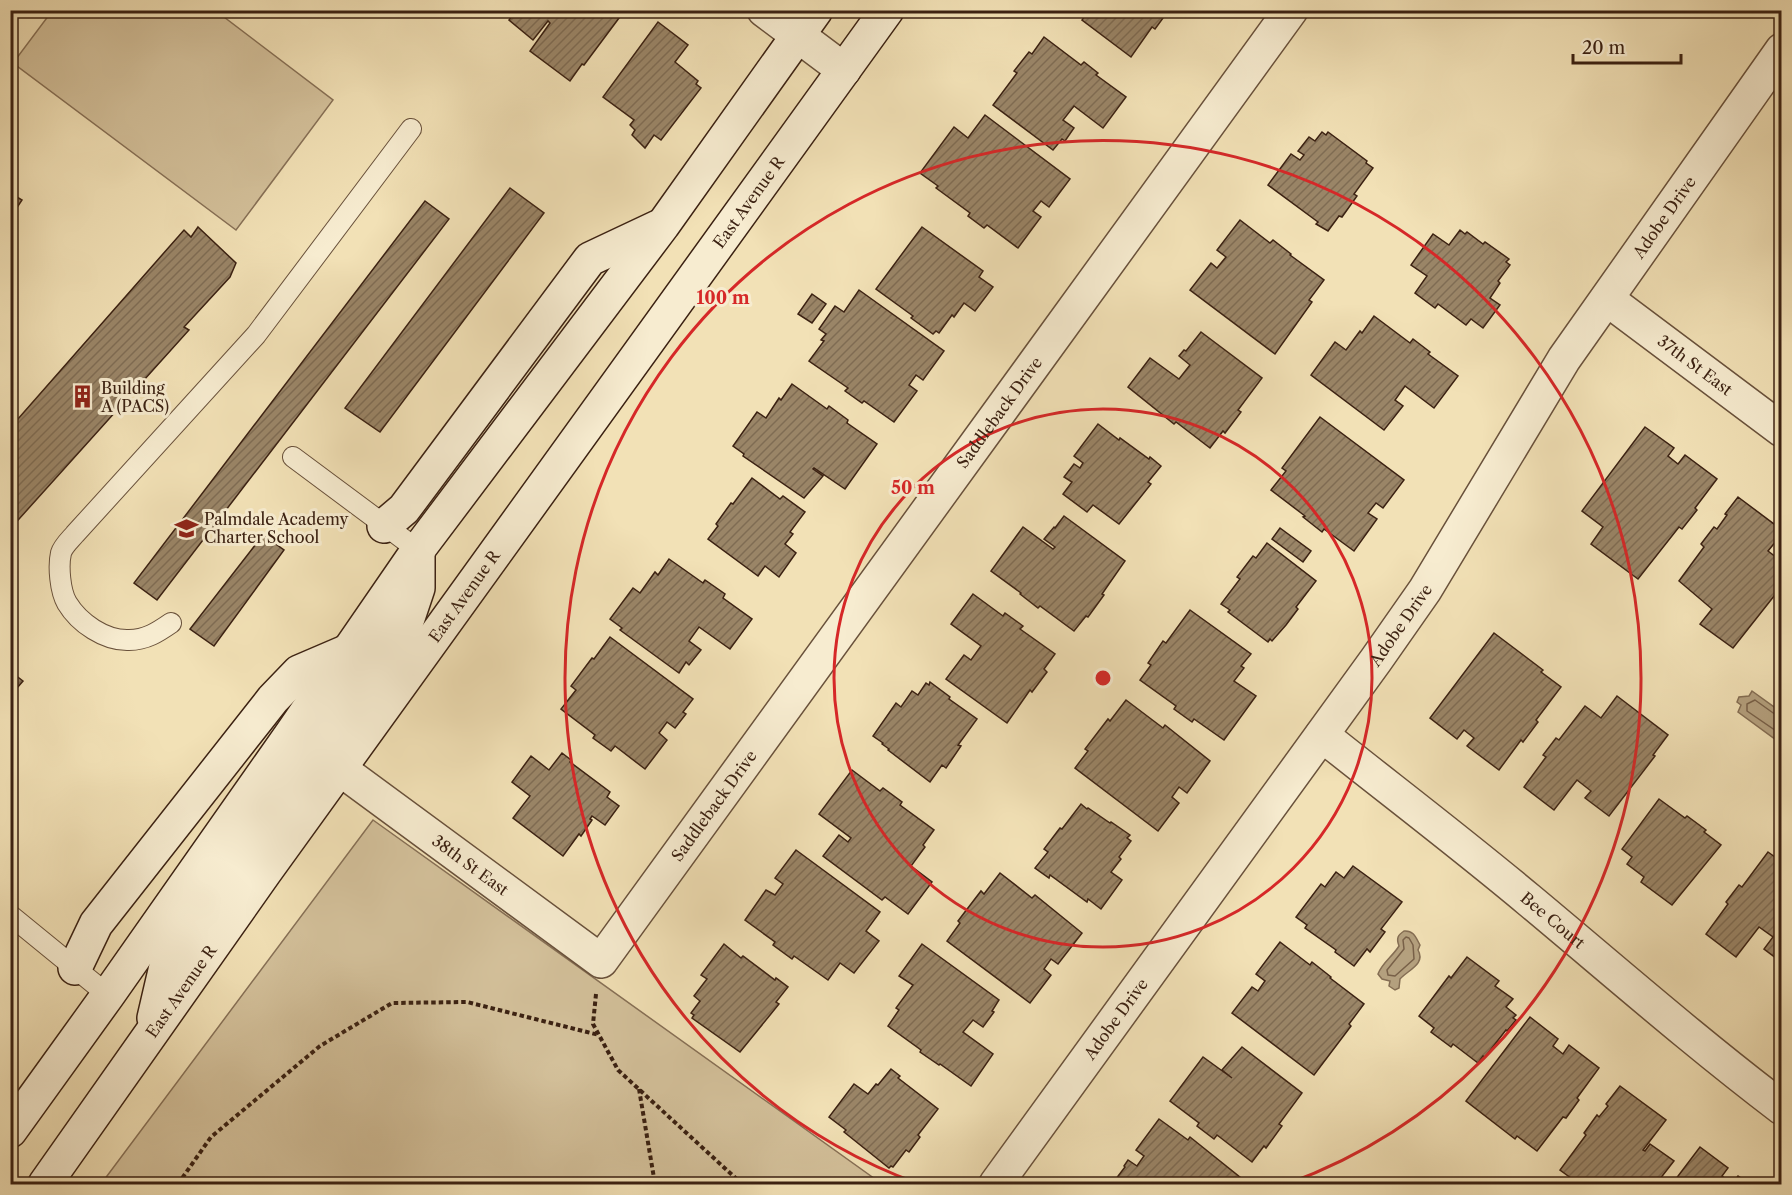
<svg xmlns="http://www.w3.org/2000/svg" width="1792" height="1195" font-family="'Libre Caslon Text',serif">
<defs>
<pattern id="building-hatch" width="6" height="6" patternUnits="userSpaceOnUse" patternTransform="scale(1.5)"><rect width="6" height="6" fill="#9a8567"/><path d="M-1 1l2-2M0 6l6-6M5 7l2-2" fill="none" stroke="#7f6c53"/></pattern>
</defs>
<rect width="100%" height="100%" fill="#f2e1b6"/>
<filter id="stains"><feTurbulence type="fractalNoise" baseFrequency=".00333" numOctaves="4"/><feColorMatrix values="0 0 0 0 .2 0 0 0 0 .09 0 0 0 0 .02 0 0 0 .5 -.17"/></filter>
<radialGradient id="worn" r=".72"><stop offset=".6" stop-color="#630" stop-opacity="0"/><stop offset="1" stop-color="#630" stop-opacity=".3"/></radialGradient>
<g fill="#d3c09a" stroke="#877056" stroke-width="1.5">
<path d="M52,11H216L333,100L236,230L13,63Z"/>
<path d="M373,820L882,1184H101Z"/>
</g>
<g fill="#b4a07e" stroke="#846d53" stroke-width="1.5">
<path d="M1752,691L1781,712V738L1779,742L1738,712L1741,705L1737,702L1739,697L1749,696Z"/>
<path d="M1404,931C1414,930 1416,938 1420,945L1418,950C1426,964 1408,970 1400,979L1399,988L1395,990L1389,986L1390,981L1382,979L1378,974C1382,963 1393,956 1399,946C1396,938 1398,935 1404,931Z"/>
</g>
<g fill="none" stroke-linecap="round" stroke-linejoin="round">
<g stroke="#786048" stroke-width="1.5">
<path d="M1782,717L1776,715L1755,700L1747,704V711L1782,735"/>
<path d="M1406,937L1409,938L1413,945L1414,959L1395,976L1388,975L1387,970L1404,949L1403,940Z"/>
</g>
</g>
<g fill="url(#building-hatch)" stroke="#3b2112" stroke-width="1.5">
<path d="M516,10H613L612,12L619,18L584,65L582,64L570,81L530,51L550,23L548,21L533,40L509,20Z"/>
<path d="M1089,10H1164L1163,12L1166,14L1155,29L1152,27L1131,57L1082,20Z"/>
<path d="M658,22L688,45L675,62L698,81L696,84L701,88L661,140L654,135L645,148L632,135L635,130L630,125L634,120L603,97Z"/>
<path d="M1044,37L1081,65L1084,62L1098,73L1096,75L1126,97L1103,128L1074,106L1063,120L1074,128L1065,141L1062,139L1053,150L993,105L1017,73L1014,71L1029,52L1032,54Z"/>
<path d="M985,115L1070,179L1049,207L1041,201L1033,211L1041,217L1018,248L987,225L984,228L968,216L970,213L936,188L938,186L920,173L954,127L968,138Z"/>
<path d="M1322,132L1326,135L1328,132L1367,161L1366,163L1373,168L1354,194L1357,196L1342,217L1339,216L1328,231L1316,224L1318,222L1268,185L1291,154L1300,160L1304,155L1298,151L1309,137L1315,141Z"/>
<path d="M510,188L544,213L380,432L345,408Z"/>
<path d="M10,193L22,200L10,218Z"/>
<path d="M425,201L449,219L157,600L134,583Z"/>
<path d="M1240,220L1270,243L1273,240L1291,254L1290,255L1324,280L1309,300L1312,302L1275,354L1190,290L1211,263L1217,268L1226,257L1217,250Z"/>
<path d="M198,227L236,263L230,277L184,327L189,330L10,529V428L184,230L191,237Z"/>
<path d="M922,227L983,271L979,277L993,287L975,311L964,303L954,317L952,315L939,333L936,331L933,334L911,318L913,316L876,289Z"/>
<path d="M1460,230L1465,234L1467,232L1483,244L1485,242L1509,259L1506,262L1510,265L1498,281L1500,283L1490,298L1500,305L1483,328L1471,319L1466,325L1438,304L1435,308L1415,293L1427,276L1411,265L1433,234L1449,245Z"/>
<path d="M859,290L944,351L923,380L916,375L909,385L917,391L894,422L864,401L862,403L845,391L848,388L809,361L824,341L821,340L826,334L819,329L835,306L844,312Z"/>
<path d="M812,294L826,304L812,323L798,314Z"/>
<path d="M1374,316L1410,343L1413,339L1430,352L1428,354L1458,376L1434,408L1405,386L1395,400L1403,406L1384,430L1311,375L1335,342L1346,350L1360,331L1362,333Z"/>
<path d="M1201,332L1262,378L1238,410L1241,412L1225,433L1223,431L1210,448L1176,422L1174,424L1128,387L1150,358L1179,379L1190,365L1179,356L1184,350L1186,351Z"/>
<path d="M792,384L827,409L829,406L848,420L847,423L877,444L845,489L814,468L813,469L823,476L804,498L743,456L744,454L733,446L757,412L766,418L779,398L781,400Z"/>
<path d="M1320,417L1404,480L1383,508L1376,503L1368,513L1377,519L1354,551L1324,529L1322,532L1303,517L1305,516L1271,490L1286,471L1282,468Z"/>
<path d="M1098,424L1119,440L1120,438L1149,459L1150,457L1161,466L1148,482L1151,484L1119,524L1093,505L1087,512L1063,494L1072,482L1064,477L1074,464L1080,468L1083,463L1074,456Z"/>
<path d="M1645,427L1674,448L1668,456L1678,464L1685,455L1717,479L1695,508L1697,510L1682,529L1679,527L1638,579L1591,544L1603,527L1582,511Z"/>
<path d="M752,478L780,499L783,496L805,512L790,532L793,534L785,544L796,553L779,577L765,566L758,576L708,539L718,526L716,524L731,503L733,504Z"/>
<path d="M1738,497L1782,530V534L1768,551L1781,561L1780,563L1782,565V586L1733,648L1700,624L1712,609L1679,581L1704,547L1701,544L1714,527L1717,529L1727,515L1725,514Z"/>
<path d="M1064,516L1125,561L1102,594L1104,595L1088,617L1086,616L1074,631L1040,606L1038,608L1020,594L1021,593L991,571L1023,527L1053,549L1055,547L1044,539L1054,527L1055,528Z"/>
<path d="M1280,528L1311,551L1303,562L1272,539Z"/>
<path d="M263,535L284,550L214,646L190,629Z"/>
<path d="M1267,543L1316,581L1296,607L1298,609L1286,625L1272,641L1270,639L1268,642L1228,612L1230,610L1221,604L1240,579L1237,577L1253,556L1256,558Z"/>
<path d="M669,559L703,583L705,580L725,594L723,598L752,619L730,649L699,627L689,641L701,650L689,665L686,662L679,673L620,630L622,628L610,619L633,588L640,593L655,572L658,575Z"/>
<path d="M973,594L1003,616L1005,613L1023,626L1020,629L1055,654L1044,669L1047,672L1032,692L1030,690L1007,723L946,679L964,655L971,660L981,646L951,624Z"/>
<path d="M1190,610L1251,654L1241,666L1244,668L1234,681L1256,696L1224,740L1194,719L1192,722L1174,709L1176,706L1140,680L1151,665L1148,663L1163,641L1166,643Z"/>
<path d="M1494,633L1543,670L1541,672L1561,687L1536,720L1538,722L1523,742L1521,740L1499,770L1467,746L1474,738L1464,730L1457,739L1430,718Z"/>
<path d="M610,637L693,699L683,712L686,714L675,728L667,722L659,733L667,740L645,769L615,746L611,751L593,738L595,735L561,709L576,690L571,686L592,658L594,659Z"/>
<path d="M10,671L23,681L10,696Z"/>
<path d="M930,682L950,697L949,699L977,719L958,745L961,746L946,768L942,765L930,782L888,750L889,749L882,744L883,743L873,736L896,703L901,707L912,691L918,695L926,683L929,685Z"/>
<path d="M1617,696L1668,735L1653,755L1655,756L1609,816L1585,798L1591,791L1577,780L1554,810L1524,787L1546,757L1543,755L1556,738L1559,740L1585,706L1601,718Z"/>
<path d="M1126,700L1163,728L1165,725L1210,761L1187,793L1179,787L1172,797L1179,803L1158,831L1075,768L1088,751L1085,749L1108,719L1110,721Z"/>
<path d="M562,753L571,760L570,762L610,792L607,797L619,806L605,825L592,816L590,819L592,820L581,836L579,834L563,856L513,818L530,796L512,782L531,756L549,770Z"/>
<path d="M852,770L880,791L883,788L902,802L900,805L934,830L923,845L925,847L911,866L932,882L908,914L885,897L882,900L823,856L839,835L848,842L851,838L819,814Z"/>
<path d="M1659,799L1685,818L1687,816L1706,830L1704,832L1721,845L1672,905L1641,882L1644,877L1627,864L1632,857L1622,849Z"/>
<path d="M1081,804L1087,809L1088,808L1110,823L1111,822L1130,835L1127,838L1131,841L1119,857L1121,859L1111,872L1122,880L1101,909L1088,899L1087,902L1050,875L1049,878L1035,868L1048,852L1044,849L1060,828L1062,829Z"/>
<path d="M796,850L880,912L866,931L879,941L854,973L840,963L828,980L794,956L792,959L773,945L775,942L745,920L766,890L775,895L783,884L775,878Z"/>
<path d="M1768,852L1782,862V957L1778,954L1776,958L1764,949L1773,937L1759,927L1736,957L1706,934L1728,904L1726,902L1739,885L1742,887Z"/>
<path d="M1353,866L1402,902L1381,929L1385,932L1370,952L1367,949L1354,966L1335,952L1336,950L1305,928L1307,925L1296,917L1321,884L1325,887L1336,872L1344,878Z"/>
<path d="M1000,873L1032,898L1035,895L1082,933L1058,964L1051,959L1044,969L1051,975L1030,1003L947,941L960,923L958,921L981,891L984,894Z"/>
<path d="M1280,942L1310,965L1312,962L1331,977L1330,978L1364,1004L1349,1024L1351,1026L1314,1075L1232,1013L1252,987L1258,991L1265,981L1256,974Z"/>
<path d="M724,944L741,958L743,956L775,980L776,978L788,987L776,1002L779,1004L740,1052L692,1018L694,1015L691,1013L700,1001L694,996L707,979L701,975Z"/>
<path d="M922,944L999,1000L992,1011L994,1012L983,1027L973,1020L963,1032L993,1054L971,1086L940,1064L939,1065L920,1052L921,1050L888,1026L899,1010L896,1008L913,985L899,976Z"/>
<path d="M1467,957L1499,981L1495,986L1513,999L1506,1007L1516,1015L1513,1018L1516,1020L1507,1031L1506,1030L1485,1057L1483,1056L1478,1063L1453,1044L1451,1047L1431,1032L1434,1028L1419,1016L1449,976L1451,978Z"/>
<path d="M1530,1017L1558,1039L1553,1046L1563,1054L1569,1045L1599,1068L1577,1098L1579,1100L1566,1118L1563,1117L1537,1151L1517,1136L1515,1139L1466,1101Z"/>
<path d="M1242,1047L1302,1093L1279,1124L1282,1126L1266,1148L1264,1146L1252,1162L1217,1135L1214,1139L1197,1126L1199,1123L1170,1101L1203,1057L1232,1078L1222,1070Z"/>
<path d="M891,1069L900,1076L898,1078L938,1109L918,1135L920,1137L909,1152L906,1150L893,1167L891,1166L889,1168L844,1132L846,1130L829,1117L854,1084L868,1094L876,1084L878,1085Z"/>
<path d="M1620,1086L1666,1120L1643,1150L1645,1151L1650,1144L1674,1161L1656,1184H1574L1575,1181L1560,1170L1586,1135L1584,1133L1597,1115L1599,1117L1608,1106L1606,1104Z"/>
<path d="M1159,1119L1188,1140L1190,1137L1241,1178L1237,1184H1112L1125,1167L1124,1166L1128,1160L1137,1166L1144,1156L1136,1150Z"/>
<path d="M1700,1147L1728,1168L1722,1176L1732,1184L1738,1176L1750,1184H1672Z"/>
</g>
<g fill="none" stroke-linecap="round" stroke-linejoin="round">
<defs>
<g id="lane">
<path d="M293,457L418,550"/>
<path d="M171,623C158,632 146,640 129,640C105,641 79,623 67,603C60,591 58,566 61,553C63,546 71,539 75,534L256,335L411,129"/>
<path d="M10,915L108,995"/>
</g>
<g id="street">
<path d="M764,10L844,70"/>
<path id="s1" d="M1607,299L1782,430"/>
<path id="s2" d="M1322,735C1391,790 1461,843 1529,900C1613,970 1695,1042 1782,1108"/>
<path id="s3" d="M340,769L601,961L1291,10"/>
<path id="s4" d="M996,1184L1376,660L1425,590L1564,359L1782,50"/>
</g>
<g id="secondary">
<path d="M384,526L404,509L590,259L658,227"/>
<path d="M75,968L96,924L273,699L299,672L348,651"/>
<path d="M154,1018L167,962L407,621L418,588V550"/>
<path d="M10,1131L108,995L292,733L418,550L663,225L816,10"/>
<path id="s5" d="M45,1184L265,872L887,10"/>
</g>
</defs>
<use href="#lane" stroke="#69513b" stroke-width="22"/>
<use href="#street" stroke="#69513b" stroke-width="36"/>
<use href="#secondary" stroke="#3b2112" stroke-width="36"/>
<g stroke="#3b2112" stroke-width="4" stroke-dasharray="4.5 3" stroke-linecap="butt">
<path d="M596,994L593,1024L618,1070L742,1184"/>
<path d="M639,1089L655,1184"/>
<path d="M178,1184L211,1137L320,1046L392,1003L467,1002L599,1035"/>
</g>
<use href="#lane" stroke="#f7ecd0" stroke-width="20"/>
<use href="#street" stroke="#f7ecd0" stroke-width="33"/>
<use href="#secondary" stroke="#f7ecd0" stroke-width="33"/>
</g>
<g fill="none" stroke="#d62828" stroke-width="3">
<circle cx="1103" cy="678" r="269"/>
<path d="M919 1184A538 538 0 1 1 1287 1184"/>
</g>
<defs>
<symbol id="building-bare" viewBox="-9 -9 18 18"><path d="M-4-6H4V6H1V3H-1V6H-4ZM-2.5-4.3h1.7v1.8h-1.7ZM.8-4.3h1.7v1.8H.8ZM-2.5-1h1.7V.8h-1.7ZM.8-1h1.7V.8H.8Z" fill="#8f2418" stroke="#f7ecd0" stroke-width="2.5" paint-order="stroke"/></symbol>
<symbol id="school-bare" viewBox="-9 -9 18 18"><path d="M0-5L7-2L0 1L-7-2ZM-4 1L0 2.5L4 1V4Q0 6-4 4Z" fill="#8f2418" stroke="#f7ecd0" stroke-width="2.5" paint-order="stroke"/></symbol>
</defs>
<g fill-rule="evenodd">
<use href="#building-bare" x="66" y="380" width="33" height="33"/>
<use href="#school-bare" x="170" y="512" width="33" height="33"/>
</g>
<g text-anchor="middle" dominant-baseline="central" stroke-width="6" stroke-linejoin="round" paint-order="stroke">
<g font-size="16" fill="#3b2112" stroke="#f7ecd0">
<text stroke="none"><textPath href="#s5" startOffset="1208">East Avenue R</textPath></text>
<text stroke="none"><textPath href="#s4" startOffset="1176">Adobe Drive</textPath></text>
<text stroke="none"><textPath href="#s1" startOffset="110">37th St East</textPath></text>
<text stroke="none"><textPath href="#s3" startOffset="1002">Saddleback Drive</textPath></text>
<text stroke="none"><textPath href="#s5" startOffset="722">East Avenue R</textPath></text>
<text stroke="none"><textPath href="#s4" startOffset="690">Adobe Drive</textPath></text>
<text stroke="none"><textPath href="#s3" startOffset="516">Saddleback Drive</textPath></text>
<text stroke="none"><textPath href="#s3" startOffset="162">38th St East</textPath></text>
<text stroke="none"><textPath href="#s2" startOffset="296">Bee Court</textPath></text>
<text stroke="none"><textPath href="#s5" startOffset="236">East Avenue R</textPath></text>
<text stroke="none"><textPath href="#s4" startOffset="204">Adobe Drive</textPath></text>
</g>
<g font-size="16" fill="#3b2112" stroke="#f7ecd0" text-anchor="start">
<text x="101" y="388">Building<tspan x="101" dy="18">A (PACS)</tspan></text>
<text x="204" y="519">Palmdale Academy<tspan x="204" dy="18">Charter School</tspan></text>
</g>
</g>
<circle cx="1103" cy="678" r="9" fill="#d62828" stroke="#f7ecd0" stroke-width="3"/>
<g font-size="18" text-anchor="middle" font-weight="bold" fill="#d62828" stroke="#f7ecd0" stroke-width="6" stroke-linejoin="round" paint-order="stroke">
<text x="723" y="304">100 m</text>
<text x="913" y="494">50 m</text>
</g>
<rect width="1792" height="1195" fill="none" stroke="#f2e1b6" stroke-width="36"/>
<rect x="12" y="12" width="1768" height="1171" fill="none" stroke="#3b2112" stroke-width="3"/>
<rect x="18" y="18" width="1756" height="1159" fill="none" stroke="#3b2112" stroke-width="1.5"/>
<path d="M1573 54v9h108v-9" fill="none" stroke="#3b2112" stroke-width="3"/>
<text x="1582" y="54" font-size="18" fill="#3b2112" stroke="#f7ecd0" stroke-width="4.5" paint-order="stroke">20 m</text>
<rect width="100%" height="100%" filter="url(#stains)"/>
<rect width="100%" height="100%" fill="url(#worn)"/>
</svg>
